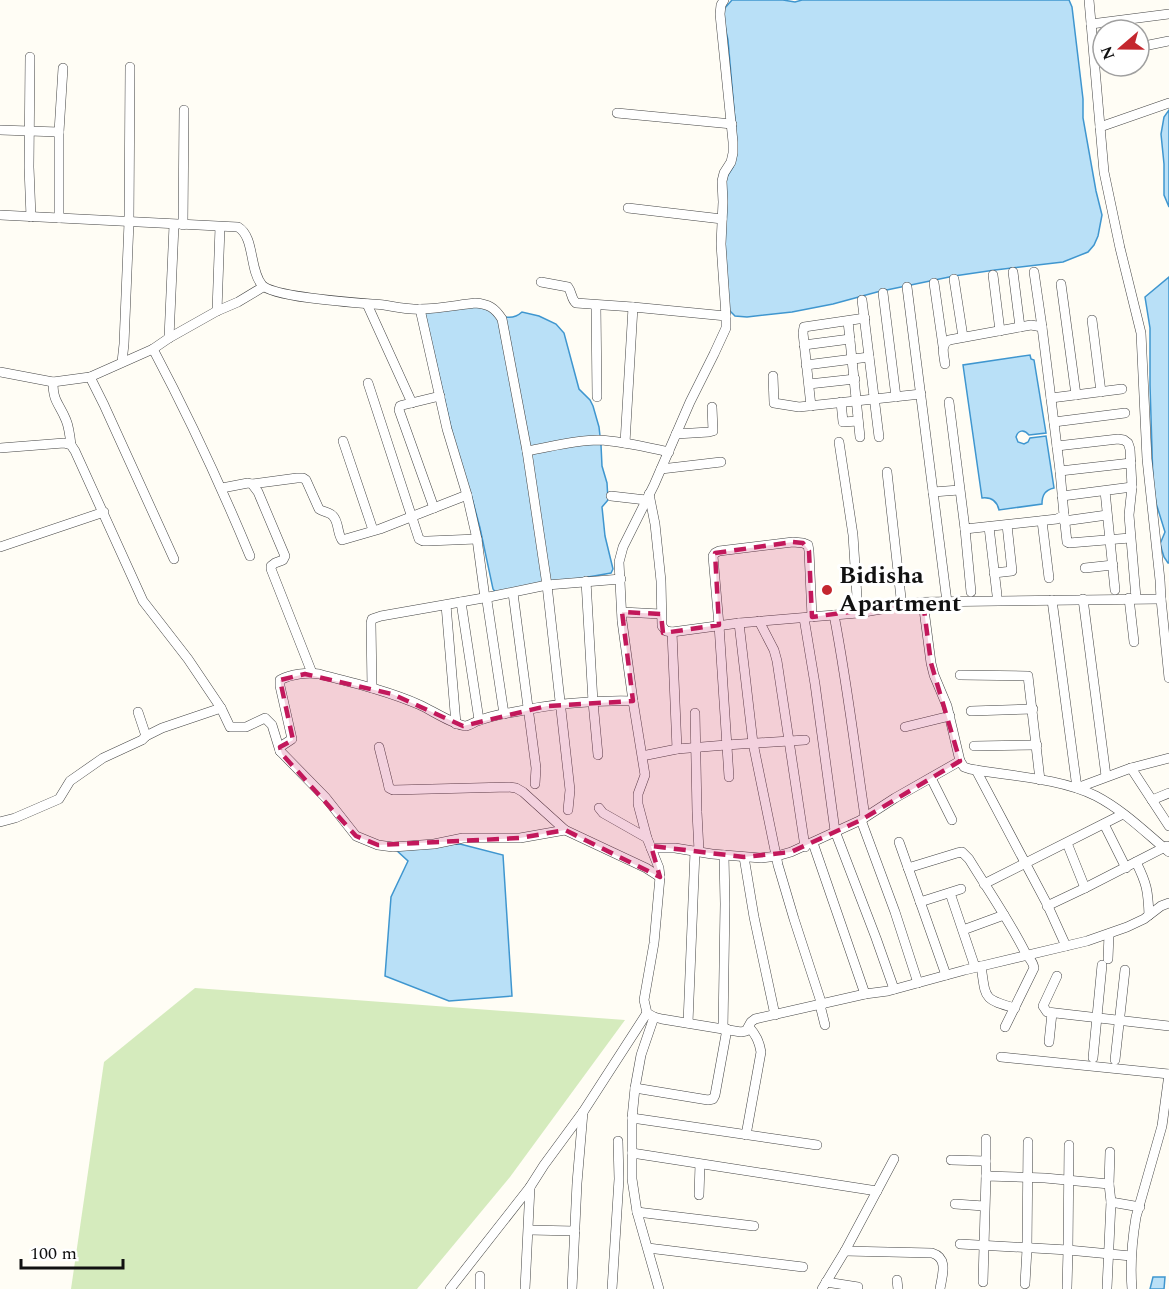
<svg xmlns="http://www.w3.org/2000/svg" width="1169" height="1289" font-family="Spectral,serif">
<rect width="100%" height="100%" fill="#fffdf5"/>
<path fill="#d5ebbd" d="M195,988L625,1020L510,1177L417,1289H71L104,1062Z"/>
<g fill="#b9e0f7" stroke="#3f96cf" stroke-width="1.5">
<path d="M732,0H783L795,2L802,0H1069L1072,7L1083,99V118L1096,191L1102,215L1098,236L1094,245L1088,252L1063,262L995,270L954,276L877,292L833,304L792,312L747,317L735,316L729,310L724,251L726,178L733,167L735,121L728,40L723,17L724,9Z"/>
<path d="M1169,110V207L1164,195V164L1161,134L1164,117Z"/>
<path d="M1169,277V563H1168L1164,557L1160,544L1165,532L1156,503L1153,482L1150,385V328L1145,297Z"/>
<path d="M481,306C495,313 509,324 522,312L539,316L556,324L564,333L579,389L590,400L593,406L599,427L601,445L602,466L607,483L608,500L602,507L605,536L613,569L611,573L496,593L493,589L480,528L472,498L460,467L424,311Z"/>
<path d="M1030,355L1031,359L1034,360L1046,433L1029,435C1024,429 1018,430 1016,437L1018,442L1024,444L1028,442L1030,438L1046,436L1054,488C1045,490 1042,495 1042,504L999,510C997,501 991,497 982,498L963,365Z"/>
<path d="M460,844L503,855L512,996L449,1001L385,976L391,897L408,861L395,849L398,846Z"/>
<path d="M1153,1277H1165L1164,1289H1150Z"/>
</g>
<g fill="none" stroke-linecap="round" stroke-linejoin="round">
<defs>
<g id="minor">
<path d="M724,0L721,5L720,14L733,142V153L731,162L724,173L722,181L723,202L721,244L726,316V328L714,354L690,402L654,485L623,547L619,562L622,621L633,701L645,775L638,794V804L647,838L659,868L660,877L654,943L644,1000L647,1013L654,1017L662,1019L741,1032L746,1031L751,1022L755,1019L865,994L888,991L965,970L1087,941L1127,927L1144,919L1161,906L1169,903"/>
<path d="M1089,0L1104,172L1120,248L1141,333L1147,459L1160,580L1161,599L1169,678"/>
<path d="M1091,24L1169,14"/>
<path d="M1139,47L1169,41"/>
<path d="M30,57L29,167L31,217"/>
<path d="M617,113L732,124"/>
<path d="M1100,127L1169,103"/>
<path d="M0,130L59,132"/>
<path d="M628,208L722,219"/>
<path d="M0,215L238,227C255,237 249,270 262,285C274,298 362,303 384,305C396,307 408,310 420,309C439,309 457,305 475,303C489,304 495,308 502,319L527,451L547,585L570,790L568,810"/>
<path d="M59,218V132L63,68"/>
<path d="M183,225L184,110"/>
<path d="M1013,272L1020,327"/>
<path d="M1034,272L1042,327"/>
<path d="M993,275L1000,331"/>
<path d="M954,279L963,337"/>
<path d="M541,282L568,287C572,292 571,299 576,303L633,307L726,316"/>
<path d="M934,283L943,346"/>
<path d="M1061,284L1076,395"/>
<path d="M907,287L947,602"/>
<path d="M883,293L896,397"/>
<path d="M862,300L879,437"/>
<path d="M367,304L412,403"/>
<path d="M596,305L597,397"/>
<path d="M420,309L447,429L467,495L477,539L485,598"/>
<path d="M217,311L220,227"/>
<path d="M1092,320L1101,392"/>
<path d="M848,321L860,437"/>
<path d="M169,338L174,225"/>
<path d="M804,345L850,339"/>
<path d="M153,349C189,417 221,486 250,556"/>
<path d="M122,362L124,344L129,222L130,67"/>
<path d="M945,364C944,355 940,345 949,340L1031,325L1042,327L1060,471L1064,515L1057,519L965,529L949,402"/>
<path d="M806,365L869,357"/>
<path d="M0,372L53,382L90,377L153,349L169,338L217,311L238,302L263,287"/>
<path d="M773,376L774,403L799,407L921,394"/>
<path d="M90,377L104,405L174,559"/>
<path d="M53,382C53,402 59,403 66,420C69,427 70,436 71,445"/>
<path d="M368,383L419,539L423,541H428L477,539"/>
<path d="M809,384L855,379"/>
<path d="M1051,398L1122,389"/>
<path d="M841,402L843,422L858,421"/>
<path d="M811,406L803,333L804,327L865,318"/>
<path d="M1054,422L1125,413"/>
<path d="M676,434L709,432L713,431L712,407"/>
<path d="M343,441L373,530"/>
<path d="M839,442L853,535L858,613"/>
<path d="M625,443L633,307"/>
<path d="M1057,446L1118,439L1124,440L1128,443L1130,449L1132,487L1129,515L1136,598"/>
<path d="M0,448L64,443L71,445L75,451L143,601L188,659L221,708L230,727H246L265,718L272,725L280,751"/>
<path d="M527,451C550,447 575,440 598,440C622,441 646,447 669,452"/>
<path d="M661,469L721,462"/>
<path d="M1060,471L1131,463"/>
<path d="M887,472L902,607"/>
<path d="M252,484L297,478H303L306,480L319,509C323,512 330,512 333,516C339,522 337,533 342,540L380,529L467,495"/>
<path d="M222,488L248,483L252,484L258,492L285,556L283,560L275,563L271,566V569L312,673"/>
<path d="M1105,491L1115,590"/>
<path d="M933,492L959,490"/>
<path d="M649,494L655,524L661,581L662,626L666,631L672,632L739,623L858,613L923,602L1161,599"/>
<path d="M611,496L646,500"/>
<path d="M1062,496L1132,487"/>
<path d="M434,508L399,410L400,406L403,405L440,396"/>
<path d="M1064,515L1067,542L1069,543L1130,538"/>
<path d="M1042,521L1049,578"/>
<path d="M1064,521L1107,515"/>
<path d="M989,527L997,595"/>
<path d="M965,529L971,592"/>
<path d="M0,547L104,512"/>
<path d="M1085,568L1113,565"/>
<path d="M994,573L1012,571L1007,525"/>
<path d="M586,581L593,702L598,755"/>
<path d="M513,593L536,768L535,784"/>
<path d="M1129,598L1134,642"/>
<path d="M1083,599L1106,776"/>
<path d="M1052,600L1077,788L1131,768L1169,758"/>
<path d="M461,602L479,720"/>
<path d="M923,602L931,663L934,675L947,706L960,761L964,767L970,769C1009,776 1060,778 1096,796C1123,810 1146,833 1169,852"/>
<path d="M446,605L456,724"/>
<path d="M622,612L661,614"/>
<path d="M834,615C847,682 855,750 865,817"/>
<path d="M804,618L815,684L835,831L876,938L894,989"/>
<path d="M759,621L774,650L777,661L805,847"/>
<path d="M739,623L753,743L778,865L794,919L822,1005"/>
<path d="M672,632L677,749"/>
<path d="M960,675L1028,676L1040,780"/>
<path d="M372,688L371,623L372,619L381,616L489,597"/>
<path d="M971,711L1033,709"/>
<path d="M695,713L697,812L699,851"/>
<path d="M504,714L487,601L489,597L547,585L621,579"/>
<path d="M905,727L950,716"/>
<path d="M146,736L162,728L221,708"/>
<path d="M974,746L1037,745"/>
<path d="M379,747L388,783L389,788L393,790L509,787L516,788L523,792L565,830L646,868L660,877"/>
<path d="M647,755L677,749L726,745L805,740"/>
<path d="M1131,768L1169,826"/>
<path d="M976,770L1047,904L1066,946"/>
<path d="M729,777L719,625L713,556L715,553L719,551L793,542L803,543L808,545L809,551L812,617"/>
<path d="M931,778L952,820"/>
<path d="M1152,800L1169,793"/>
<path d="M599,808L603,813L647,838"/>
<path d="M861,820L895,912L918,983"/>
<path d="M0,822L15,818L59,799L70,781L103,758L142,740L146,736L138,712"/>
<path d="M1104,824L1126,868"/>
<path d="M565,830L520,838H463L434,844L393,847L378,845L356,836L326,798L280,751V747L292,739L280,686V680C291,674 308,672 319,674C354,683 388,691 420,705C431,710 456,726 466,726C471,725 474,722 478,721C490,716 502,714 514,712C553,704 593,700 633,701"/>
<path d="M899,842L946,975"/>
<path d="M813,843L865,994"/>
<path d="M1067,843L1085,888"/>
<path d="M651,848H675L712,854L761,858L777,856L791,852L861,820L895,798L960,761"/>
<path d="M744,857L754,917L775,1015"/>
<path d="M1136,862C1147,884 1148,891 1149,915"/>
<path d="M908,868L957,853L962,852L969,859C988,890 1009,920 1025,952C1028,957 1033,961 1034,968L1005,1027"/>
<path d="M984,884L1123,814"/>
<path d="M950,893L975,967"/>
<path d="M920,902L961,889"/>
<path d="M1047,906L1085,888L1167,846"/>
<path d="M963,930L1004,915"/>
<path d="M1108,959L1109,934"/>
<path d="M981,966C986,998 982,999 1015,1008"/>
<path d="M1057,976L1043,1006L1047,1012L1169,1026"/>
<path d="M820,1005L825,1025"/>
<path d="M654,1017L641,1055L635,1088L632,1118V1179L637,1212L659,1289"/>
<path d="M688,1023L695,851"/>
<path d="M723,1029L725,904L724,855"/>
<path d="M1049,1042L1052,1013"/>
<path d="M1001,1057L1169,1074"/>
<path d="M1093,1058L1102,965"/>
<path d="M1115,1060L1125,970"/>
<path d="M635,1088L708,1100L713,1099L715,1095L727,1029"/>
<path d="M632,1118L817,1145"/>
<path d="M746,1135L761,1052C759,1041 756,1035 749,1027"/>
<path d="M632,1153L877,1191"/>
<path d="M951,1160L986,1161"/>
<path d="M986,1176V1139"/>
<path d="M1109,1184L1110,1152"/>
<path d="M699,1195L700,1164"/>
<path d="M955,1204L984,1206"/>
<path d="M637,1212L754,1226"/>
<path d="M529,1230L575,1231"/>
<path d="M960,1244L1068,1250L1131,1256"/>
<path d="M648,1248L803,1267"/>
<path d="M845,1251L932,1253C949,1258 942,1276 940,1289"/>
<path d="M897,1280L898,1289"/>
<path d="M826,1282L858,1287"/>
<path d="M983,1282L986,1176L1045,1178L1109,1184L1111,1202L1140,1207"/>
<path d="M1025,1284L1027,1249L1028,1142"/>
<path d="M1067,1288L1068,1250L1069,1145"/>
<path d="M1107,1288L1111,1202"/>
<path d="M450,1289L530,1187L544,1165L583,1112L647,1013"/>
<path d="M480,1289V1276"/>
<path d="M525,1289L530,1187"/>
<path d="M572,1289L577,1183L583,1112"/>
<path d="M612,1289L619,1179L618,1141"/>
<path d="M822,1289L845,1251L894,1159"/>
<path d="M1132,1289C1130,1265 1132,1241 1136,1217L1162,1126L1169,1074"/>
</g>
</defs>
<use href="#minor" stroke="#444" stroke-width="10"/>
<use href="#minor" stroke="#fff" stroke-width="9"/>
</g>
<path fill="#c2185b" fill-opacity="0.2" stroke="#c2185b" stroke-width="4.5" stroke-dasharray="12 8" stroke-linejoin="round" d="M793,542L803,543L809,551L812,617L923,602L931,663L960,761L861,820L791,852L744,857L651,846L660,877L565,830L520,838L378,845L356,836L282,754L280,747L293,740L280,680L305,674L392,694L463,726L547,706L633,701L622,612L661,614L663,633L719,625L715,553Z"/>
<circle fill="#c4262e" stroke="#fff" stroke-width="2" cx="827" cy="590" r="6"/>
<g text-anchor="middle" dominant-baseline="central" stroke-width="6" stroke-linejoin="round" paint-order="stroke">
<g font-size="24" font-weight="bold" fill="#111" stroke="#fff" text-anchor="start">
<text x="839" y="576">Bidisha<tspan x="839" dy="28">Apartment</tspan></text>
</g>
</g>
<g transform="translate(1121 48) rotate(250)"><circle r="28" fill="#ffffff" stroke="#a0a0a0" stroke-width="1.5"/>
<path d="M0-4.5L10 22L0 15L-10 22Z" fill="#c4262e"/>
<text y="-9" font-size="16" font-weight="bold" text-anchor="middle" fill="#111111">N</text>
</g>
<path d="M21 1259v9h102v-9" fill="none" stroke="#111111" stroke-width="3"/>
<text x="30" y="1259" font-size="18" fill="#111111" stroke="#ffffff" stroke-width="4.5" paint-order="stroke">100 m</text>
</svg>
